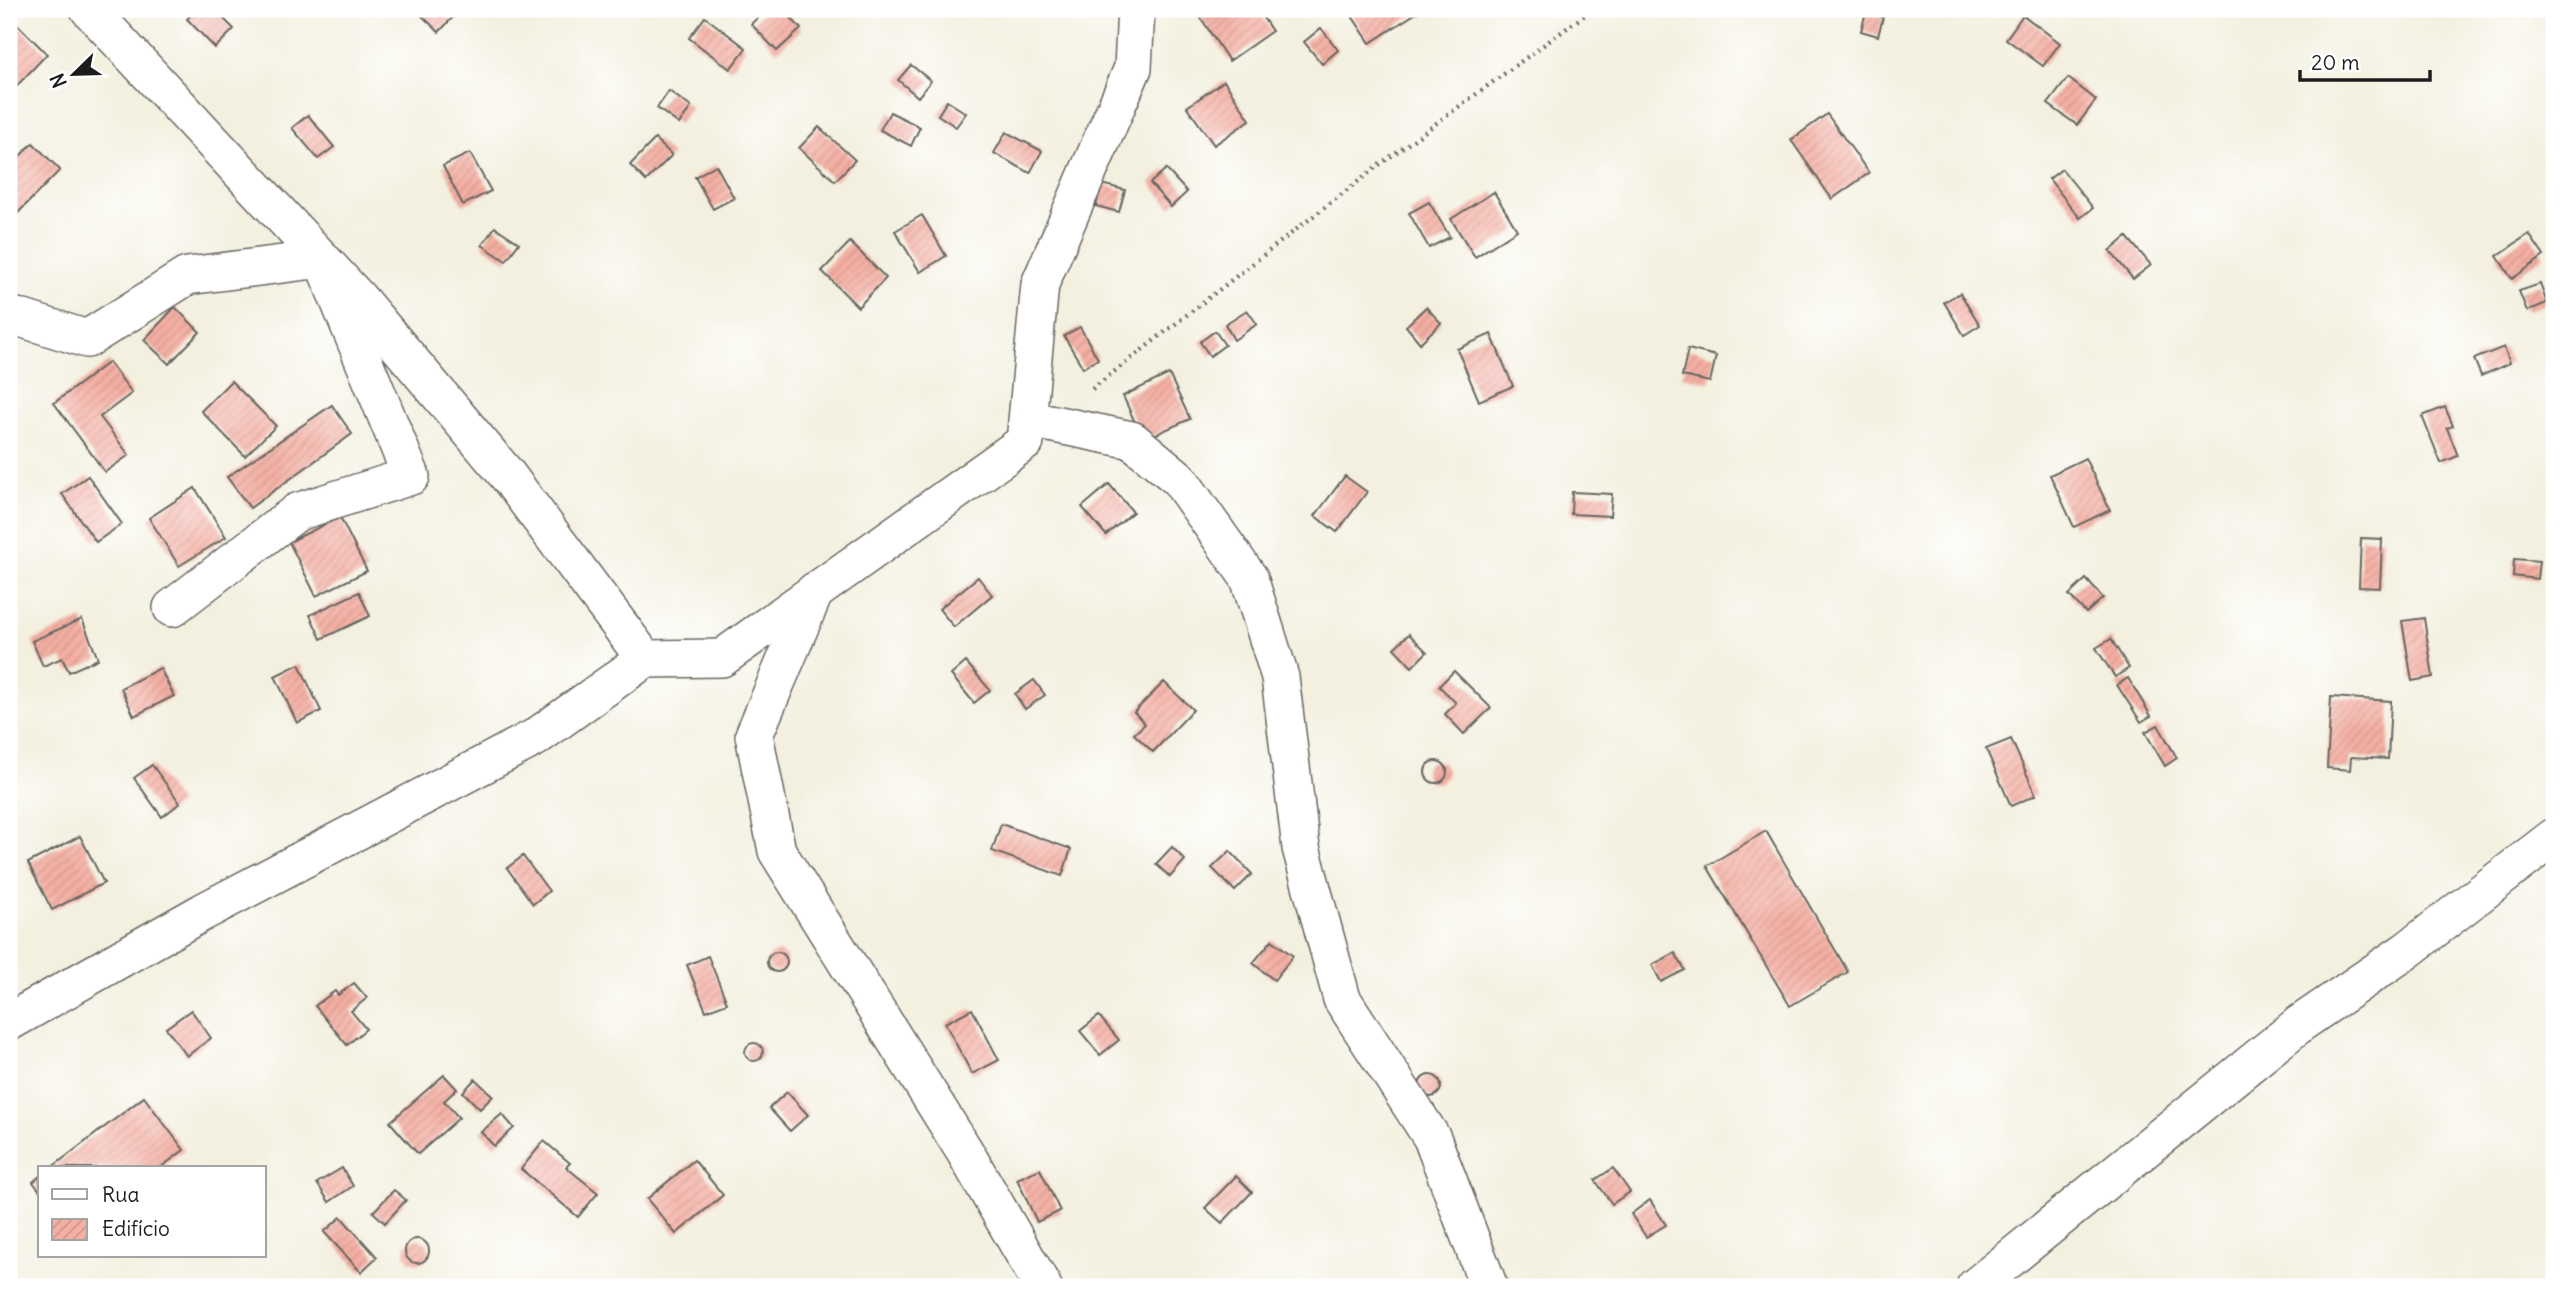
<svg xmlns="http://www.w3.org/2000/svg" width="2563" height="1296" font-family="Delius,sans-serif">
<defs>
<pattern id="building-hatch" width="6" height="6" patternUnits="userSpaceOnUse" patternTransform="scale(1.75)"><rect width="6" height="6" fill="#f5afa3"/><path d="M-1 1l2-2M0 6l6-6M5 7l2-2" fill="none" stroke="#d1968c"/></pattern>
</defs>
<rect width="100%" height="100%" fill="#fff"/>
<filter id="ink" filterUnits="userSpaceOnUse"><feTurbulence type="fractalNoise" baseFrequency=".0143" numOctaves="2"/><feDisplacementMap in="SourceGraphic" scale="14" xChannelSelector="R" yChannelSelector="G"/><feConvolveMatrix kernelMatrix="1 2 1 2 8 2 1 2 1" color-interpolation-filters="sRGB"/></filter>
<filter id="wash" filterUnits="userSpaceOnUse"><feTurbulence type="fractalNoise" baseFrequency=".00686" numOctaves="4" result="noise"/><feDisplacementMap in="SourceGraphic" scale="28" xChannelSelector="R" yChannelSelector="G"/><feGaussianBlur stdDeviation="1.57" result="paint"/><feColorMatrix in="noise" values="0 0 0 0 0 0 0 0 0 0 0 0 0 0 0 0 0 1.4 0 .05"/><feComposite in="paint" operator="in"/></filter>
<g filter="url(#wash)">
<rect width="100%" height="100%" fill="#f3f0df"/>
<g id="blocks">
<g fill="url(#building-hatch)">
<path d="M197,9H214L234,29L215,48L187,19Z"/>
<path d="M421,9H445L454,16L439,32L418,12Z"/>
<path d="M767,9H783L801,29L777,51L751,24Z"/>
<path d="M1195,9H1257L1272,31L1229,61Z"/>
<path d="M1356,9H1417L1419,11L1370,43L1350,13Z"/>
<path d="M1866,12L1883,17L1878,36L1861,31Z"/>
<path d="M2023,15L2060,43L2043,66L2006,39Z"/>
<path d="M9,16L47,54L9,94Z"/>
<path d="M705,17L746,48L730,69L689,38Z"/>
<path d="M1321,28L1338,50L1322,64L1304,42Z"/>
<path d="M911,65L931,81L918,97L898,80Z"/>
<path d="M2068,78L2096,100L2077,125L2048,104Z"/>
<path d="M1224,81L1250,120L1214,145L1187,107Z"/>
<path d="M669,91L691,107L679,124L657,108Z"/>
<path d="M947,101L966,113L956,127L938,115Z"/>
<path d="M890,112L920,127L911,146L880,130Z"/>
<path d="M1827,114L1869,173L1832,199L1791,140Z"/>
<path d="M308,115L334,147L318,159L292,128Z"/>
<path d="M819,127L855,160L835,181L799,148Z"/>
<path d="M1006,132L1042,151L1030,173L994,153Z"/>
<path d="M655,139L672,155L646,181L630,165Z"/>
<path d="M33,143L60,170L9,222V167Z"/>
<path d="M470,153L491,191L463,205L443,166Z"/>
<path d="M716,165L734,198L713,209L695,177Z"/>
<path d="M1166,169L1187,192L1171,207L1150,183Z"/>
<path d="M2062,169L2093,208L2080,218L2049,179Z"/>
<path d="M1101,184L1125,190L1119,212L1096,206Z"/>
<path d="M1494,192L1517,230L1475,257L1451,219Z"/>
<path d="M1429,202L1450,237L1429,248L1409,213Z"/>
<path d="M922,215L946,256L920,272L895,231Z"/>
<path d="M495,227L519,243L506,261L482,245Z"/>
<path d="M2529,234L2544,256L2512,279L2497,256Z"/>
<path d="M2127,237L2151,265L2133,279L2110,251Z"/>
<path d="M850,242L886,278L858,307L822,271Z"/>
<path d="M9,268L18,280L9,287Z"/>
<path d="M2540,284L2547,303L2527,311L2519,291Z"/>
<path d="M1960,293L1980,325L1964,335L1944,302Z"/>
<path d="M175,307L200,332L169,364L144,340Z"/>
<path d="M1426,307L1441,323L1420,343L1406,326Z"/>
<path d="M1247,310L1257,324L1234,340L1225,324Z"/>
<path d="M1080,327L1098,359L1083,368L1064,336Z"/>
<path d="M1215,331L1225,345L1210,356L1200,342Z"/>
<path d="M1491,334L1513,386L1479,401L1457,349Z"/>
<path d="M2504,347L2510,363L2481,376L2474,359Z"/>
<path d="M1688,349L1716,356L1710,382L1682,376Z"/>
<path d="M109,362L132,393L100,417L129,455L105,472L54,403Z"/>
<path d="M1169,374L1190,419L1143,440L1123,396Z"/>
<path d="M231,381L276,426L245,456L201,411Z"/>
<path d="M332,405L352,434L250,508L227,477Z"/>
<path d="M2445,407L2453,426L2447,428L2458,456L2441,463L2422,416Z"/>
<path d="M2085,458L2110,510L2074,527L2050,475Z"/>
<path d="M88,476L122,524L96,542L62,494Z"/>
<path d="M1345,476L1367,492L1337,532L1315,516Z"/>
<path d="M1109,484L1133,512L1106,535L1082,507Z"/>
<path d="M195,488L226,537L179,566L149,518Z"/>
<path d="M1572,492L1612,494L1610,516L1571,514Z"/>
<path d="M340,517L367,571L316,596L289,542Z"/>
<path d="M2361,538L2382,539L2380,588L2359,587Z"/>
<path d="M2514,559L2539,561L2537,579L2513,576Z"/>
<path d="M978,577L992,595L954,627L939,609Z"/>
<path d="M2086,579L2103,598L2086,613L2069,595Z"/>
<path d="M359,592L370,616L321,639L310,615Z"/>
<path d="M2424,618L2433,677L2412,681L2402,621Z"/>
<path d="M82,619L98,659L69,672L62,658L43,666L32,641Z"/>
<path d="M1409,634L1427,652L1412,667L1394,648Z"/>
<path d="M2111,639L2129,668L2115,677L2096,648Z"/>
<path d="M966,662L990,690L974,703L951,675Z"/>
<path d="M299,664L321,711L297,723L275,676Z"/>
<path d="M160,668L174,696L134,716L121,688Z"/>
<path d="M1454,671L1491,708L1464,734L1445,714L1456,703L1439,686Z"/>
<path d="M2128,678L2151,716L2141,722L2117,685Z"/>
<path d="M1034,680L1045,695L1025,709L1015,694Z"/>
<path d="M1164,682L1193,710L1153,752L1134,734L1145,724L1134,712Z"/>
<path d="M2331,697L2391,701L2388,759L2351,757L2350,770L2327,768Z"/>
<path d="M2158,725L2177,758L2165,766L2145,732Z"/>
<path d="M2011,739L2036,795L2011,806L1986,749Z"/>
<circle cx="1436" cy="772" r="11"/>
<path d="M152,765L180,803L162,817L134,778Z"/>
<path d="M1001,824L1071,849L1062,876L992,851Z"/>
<path d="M1766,831L1848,972L1790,1006L1707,866Z"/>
<path d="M80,836L104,883L52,910L28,863Z"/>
<path d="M1172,847L1185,860L1170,877L1156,864Z"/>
<path d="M1230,851L1252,874L1235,891L1212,868Z"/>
<path d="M523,856L549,891L533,904L507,868Z"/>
<path d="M1272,940L1293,956L1274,980L1253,963Z"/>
<circle cx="777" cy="962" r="10"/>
<path d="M1675,953L1685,970L1661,982L1652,965Z"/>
<path d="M708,956L727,1003L706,1011L687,965Z"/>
<path d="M354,983L367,998L351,1011L366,1029L347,1045L315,1006L335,991L338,995Z"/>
<path d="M972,1009L999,1060L972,1074L945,1023Z"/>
<path d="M191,1010L211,1038L187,1056L166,1028Z"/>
<path d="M1099,1016L1119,1040L1100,1055L1080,1031Z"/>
<circle cx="754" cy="1052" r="9"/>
<path d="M444,1075L457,1089L444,1101L459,1118L418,1154L390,1122Z"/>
<circle cx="1430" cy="1086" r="11"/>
<path d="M475,1079L493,1096L480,1109L463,1092Z"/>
<path d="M787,1092L808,1115L790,1131L769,1108Z"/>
<path d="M144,1097L184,1150L160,1168H51Z"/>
<path d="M502,1114L514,1128L494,1146L481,1132Z"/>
<path d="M544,1141L570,1163L566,1167L598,1193L578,1217L521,1169Z"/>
<path d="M694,1160L723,1195L676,1234L647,1199Z"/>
<path d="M342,1168L353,1186L329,1202L317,1183Z"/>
<path d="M1613,1168L1630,1192L1612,1204L1595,1180Z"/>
<path d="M1040,1169L1060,1211L1037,1222L1017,1179Z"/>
<path d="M40,1176V1191L33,1182Z"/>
<path d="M1236,1176L1252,1192L1222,1223L1205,1208Z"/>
<path d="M394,1190L406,1200L385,1223L373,1212Z"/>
<path d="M1650,1200L1666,1225L1646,1237L1631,1214Z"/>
<path d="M341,1217L377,1257L361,1272L324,1232Z"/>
<circle cx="417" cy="1251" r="12"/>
</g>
</g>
</g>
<g filter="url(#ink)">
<use href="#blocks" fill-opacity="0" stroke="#676660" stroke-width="2"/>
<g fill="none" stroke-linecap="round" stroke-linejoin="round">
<defs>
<g id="street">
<path d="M89,9L357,297L508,476L645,659"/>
<path d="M9,321L17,317L87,339L187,276L322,259L411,476L297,512L172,608"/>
<path d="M1049,423L1132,440L1179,479L1249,578L1280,677L1301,848L1342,999L1432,1138L1489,1287"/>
<path d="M815,591L754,735L777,851L965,1152L1043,1287"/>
<path d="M9,1022L203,912L536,737L645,659L722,658L1025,442L1040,284L1133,68L1136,9"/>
<path d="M1975,1287L2301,1023L2406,951L2554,837"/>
</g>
</defs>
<use href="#street" stroke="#676660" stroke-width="40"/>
<path stroke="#676660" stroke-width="4.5" stroke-dasharray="2 5" stroke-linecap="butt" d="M1092,389L1379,165L1593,9"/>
<use href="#street" stroke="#fff" stroke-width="37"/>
</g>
</g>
<rect width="2563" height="1296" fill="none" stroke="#fff" stroke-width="35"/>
<rect x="38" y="1166" width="228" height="91" fill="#ffffff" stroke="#a4a4a4" stroke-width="2"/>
<rect x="52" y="1189" width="35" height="10" fill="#ffffff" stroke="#a4a4a4" stroke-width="2"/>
<text x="102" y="1202" font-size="21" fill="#1c1c1c">Rua</text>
<rect x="52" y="1219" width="35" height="21" fill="url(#building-hatch)" stroke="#a4a4a4" stroke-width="2"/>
<text x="102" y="1236" font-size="21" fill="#1c1c1c">Edifício</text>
<g transform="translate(74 74) rotate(247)" stroke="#ffffff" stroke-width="5" paint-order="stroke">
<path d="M0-5L12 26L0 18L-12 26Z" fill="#1c1c1c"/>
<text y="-10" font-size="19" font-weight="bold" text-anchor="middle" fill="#1c1c1c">N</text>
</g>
<path d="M2300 70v10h130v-10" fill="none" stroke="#1c1c1c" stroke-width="3.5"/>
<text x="2311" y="70" font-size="21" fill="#1c1c1c" stroke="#ffffff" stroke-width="5" paint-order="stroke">20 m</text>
</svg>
